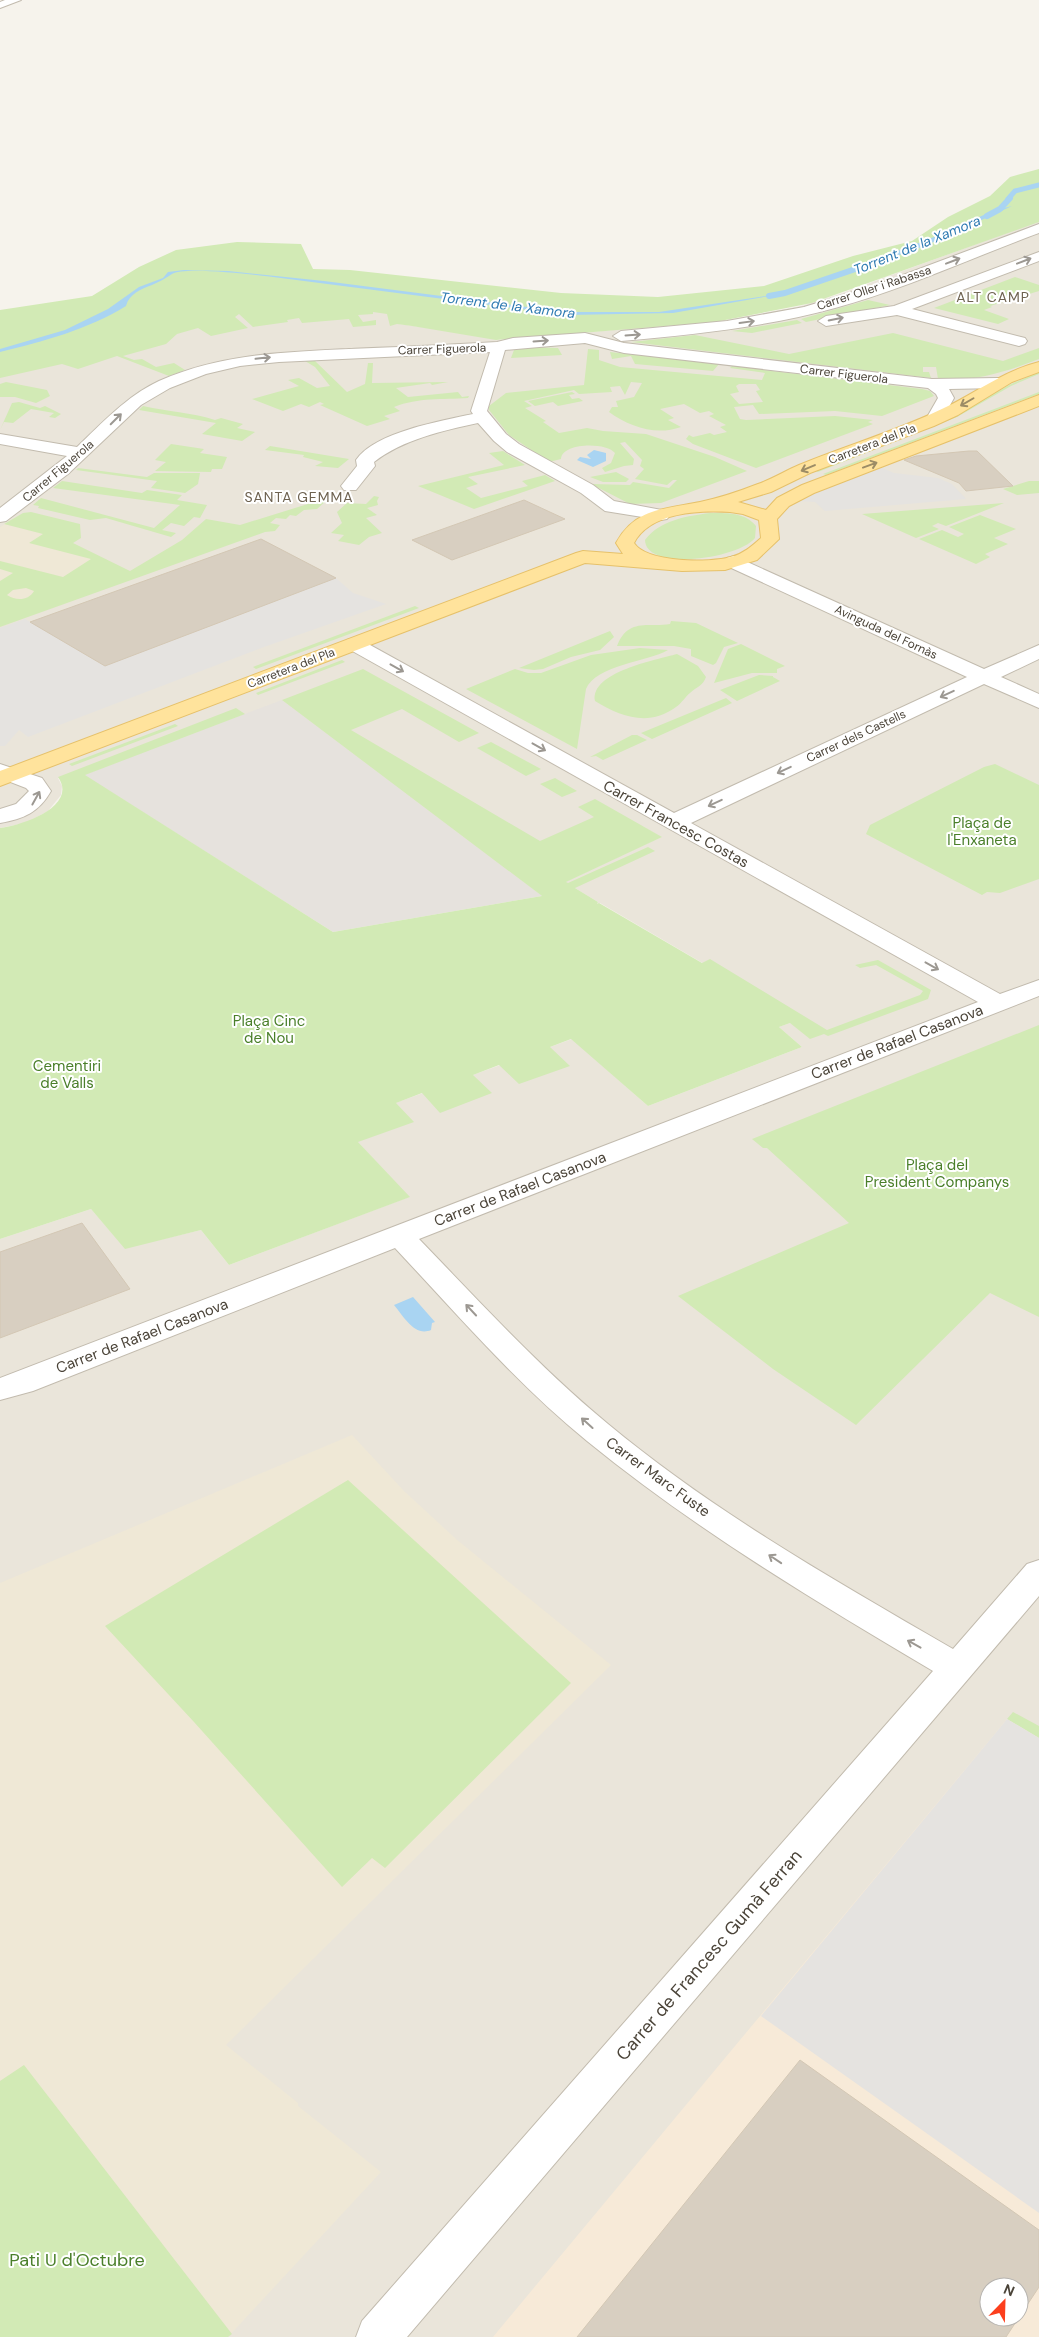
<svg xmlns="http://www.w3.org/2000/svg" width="1039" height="2337" font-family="'DM Sans',sans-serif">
<rect width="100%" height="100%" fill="#f6f3ec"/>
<path fill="#eae5da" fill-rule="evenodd" d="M1039,221V2337H0V1239L91,1209L125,1248L201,1230L229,1265L409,1197L340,1123L572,1039L648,1106L802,1047L779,1027L790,1023L824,1034L600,903L597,904L598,902L565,882L661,837L642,826L523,881L542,896L58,778L62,786L61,795L48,811L26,823L0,828V377L224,314L305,305L306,307L343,305L396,314L399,324L466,333L499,340L727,320L801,306L837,295ZM989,2287H1019V2317H989Z"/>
<path fill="#f7ead8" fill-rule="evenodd" d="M1007,1719L1039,1738V2337H493ZM989,2287H1019V2317H989Z"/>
<path fill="#e6e2dd" d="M282,700L542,896L333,932L84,775Z"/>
<g fill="#efe8d6">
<path d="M18,516L126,570L0,611V527Z"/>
<path d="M352,1435L404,1491L456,1539L611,1665L226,2045L298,2103V2106L381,2172L228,2337H0V1583Z"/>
</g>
<g fill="#d2eab5" fill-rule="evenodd">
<path d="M1039,169V222L812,303L715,322L496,340L412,326L397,324L390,326L387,314L373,312V314L358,315L363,322L376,320V325L353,327L349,319L302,323L299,318L287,320L288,322L253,327L239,314L235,317L248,328L211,336L198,328L177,334L166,344L123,356L134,360L142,359L156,367L174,363L185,370L169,376L117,356L78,369L62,364L0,378V310L92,296L139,267L176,250L237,242L301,244L313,269L350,270L561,293L658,297L764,286L853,256L912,241L948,217L990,196L1010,177Z"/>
<path d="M1015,277L1039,285V291L990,306L992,307L984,310L1009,319L998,324L934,308Z"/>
<path d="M868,300L890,305L806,322L801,319Z"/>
<path d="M797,320L802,323L752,333L732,331Z"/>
<path d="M893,333L1003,361L1039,348V359C1008,371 972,383 938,379L936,367H923V372H929L931,378L631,342L695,335L789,354Z"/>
<path d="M533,347L558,348L562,355L511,358L514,350Z"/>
<path d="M588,349L599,350V360L620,367L762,380L765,373L730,368L732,366L922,389L930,391L934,396L882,416L835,411L759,414L753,405L734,407L740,419L746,420L835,416L873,420L868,422L873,424L756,468L693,444L686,439L689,435L693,437L710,433L714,435L727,432L720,427L726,425L709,416L714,414L709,411L700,413L684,404L660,409L674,418L668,420L681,427C656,436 630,427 609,412L612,407H618L616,401L634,397L642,383L631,382L625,395L620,386L610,387L612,392L579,394L574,390L524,401L532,406L525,408L546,421L543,422L559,433L587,428L603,431L646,434L715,457L747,471L661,503L630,504L591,484L630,485L633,482L669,488L677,480H673L667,485L635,479L644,469L640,466L642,460L625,442L620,443L634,459L633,465L624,466L605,472L602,468L611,463L615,453C607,442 562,442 561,459L549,462L509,435L489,410V406L506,393L584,385ZM739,384H756L760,390L756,391L763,402L739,404L730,394L739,392L736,386Z"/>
<path d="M610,352L719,364L713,371L635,364L631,356L612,359Z"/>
<path d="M314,360L347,392L365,384L368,363H373L372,383L448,382L432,385L430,383L396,388L408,397L458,392L462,397L469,396L468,398C442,400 419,397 394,407L400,411L384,416L390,419L367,426L320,405L324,404L320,402L309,407L301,404L283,411L252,399L299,386L288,380L299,378L317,388L330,386L315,367L305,361Z"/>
<path d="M1039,372V374L1011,386L957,417L818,472L815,471L947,420L1009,385Z"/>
<path d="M6,382L47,390L50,396L36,403L15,397H0V384Z"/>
<path d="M572,392L575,394L569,395L572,399L579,398L583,401L558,406L553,402L535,406L528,401Z"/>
<path d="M1039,392V394L826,475L823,474Z"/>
<path d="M19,402L40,408L45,406L61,414L55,418L49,417L54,413L31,409L13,423L4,422L0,430L12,403Z"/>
<path d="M143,406C169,412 190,412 215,420L221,418L243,424L237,428L255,432L242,441L202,434L216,423L139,410Z"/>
<path d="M171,444L204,449L200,453L227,457L222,469H212L211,472L155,471L166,462L155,460Z"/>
<path d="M270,446L349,459L338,468L315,466L323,462L303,457L304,455L265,450Z"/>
<path d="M503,451L525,465L468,477L478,484L466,488L481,498L528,486L522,481L545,475L555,481L474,509L418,486L504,465L489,453Z"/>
<path d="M78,468L147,477L154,473H200L198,484L185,493L151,488L157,481L76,470Z"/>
<path d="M616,472L629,479L626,482H603L590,477Z"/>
<path d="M62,481L142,493L147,490L182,495L177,500L207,505L200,518L194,517L184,526L171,523L162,530L176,533L171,537L106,518L90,520L38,508L39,506L33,505L41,498L154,528L180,505L53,488Z"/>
<path d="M1029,481H1039V493L1017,495L1003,489Z"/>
<path d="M374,496L379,497L377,501L378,505L367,508L377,515L366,518L382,533L369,537L359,545L338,541L344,535L331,533L342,523L337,512L347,503L366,504Z"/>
<path d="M324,499H328L317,509L304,510L296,516L290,515L286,519L276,518L270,523L280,525L275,531L265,532L0,627V581L13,573L0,569V561L63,577L91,559L29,543L43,534L4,524L23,513L31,512L80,524L81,538L73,543L130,571L182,540L206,519L240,525ZM26,588L34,591C28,601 16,601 7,595L13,590Z"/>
<path d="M1004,503L946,526L938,523L932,526L939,529L916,538L862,514Z"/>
<path d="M710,513C726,513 745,512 756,526L755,538C738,559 646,572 645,540C660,520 687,516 710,513Z"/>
<path d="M980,515L1016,529L994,538L1008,544L985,554L990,557L976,564L919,539L942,530L958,537L964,534L949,527Z"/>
<path d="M415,606L419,608L256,669L253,667Z"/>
<path d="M671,621L696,623L738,643L724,647L716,663L713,665L691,656V649L674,646H617C628,617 650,628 670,624Z"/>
<path d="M610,631L614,637L600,650L571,657L543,669L534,670L519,668Z"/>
<path d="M741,644L785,666L777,669V673H752L714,683L728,649Z"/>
<path d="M640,648L668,650C647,662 596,665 586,689L577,749L466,689L515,669L528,673H541L591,655Z"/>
<path d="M677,654L698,666L706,677C703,686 696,687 690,693C685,697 682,703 676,707C649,727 621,717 595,701C590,672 656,660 677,654Z"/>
<path d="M342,660L345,662L258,695L256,693Z"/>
<path d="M363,669L479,733L459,742L402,709L351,730L540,841L594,817L578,807L595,799L662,837L566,882L568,883L648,847L655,851L575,888L598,902L597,904L599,903L702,963L710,959L827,1030L920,995L923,991L876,965L860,968L855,965L878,960L931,990L928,999L828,1036L824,1034L810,1039L790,1023L779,1027L802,1047L648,1106L571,1039L550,1047L570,1066L519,1084L499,1065L473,1075L492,1093L440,1113L422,1093L396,1103L414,1122L358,1142L410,1197L229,1265L201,1230L125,1249L91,1209L0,1239V828C20,826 79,807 58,777L236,708L245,714L85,775L333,932L542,896L282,700Z"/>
<path d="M759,675L773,676V677L780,681L737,701L720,690Z"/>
<path d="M726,698L732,703L652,739L641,733Z"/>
<path d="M175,724L178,726L72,766L69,764Z"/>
<path d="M632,735H637L647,740L603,760L596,756L590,757Z"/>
<path d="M491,742L541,769L526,776L477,748Z"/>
<path d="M995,764L1039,785V879L1000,893L987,892L982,895L866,834L870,825L984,767Z"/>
<path d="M555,778L577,791L562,797L540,784Z"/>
<path d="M1039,1025V1317L990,1293L856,1425L773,1369L678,1296L849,1223L767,1148H763L752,1139Z"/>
<path d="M348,1480L571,1683L385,1868L372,1858L342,1887L194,1722L105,1626Z"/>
<path d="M1013,1712L1039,1726V1738L1007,1719Z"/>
<path d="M24,2065L232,2334L228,2337H0V2081Z"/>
</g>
<g fill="#e5e3e0">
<path d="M880,467L894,473L938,478L952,484L966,499L825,511L815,502L797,501L804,495Z"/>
<path d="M336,578L353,593L386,604L264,647L28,737L19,730L5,746H0V628L25,619L105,666Z"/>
<path d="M1007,1719L1039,1738V2213L761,2016Z"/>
</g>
<g fill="#a9d4f2">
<path d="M1012,206L927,245L858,270C885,254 915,245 944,233C967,223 988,211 1012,206Z"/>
<path d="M184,270L228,271L324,281L566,312H659L786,293L673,313L568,315L273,277C255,275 184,266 172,274C166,278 159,282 152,285C141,289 129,294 126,306C89,329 42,342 0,352V349L65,330L108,309L139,287L163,278L168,272Z"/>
<path d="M594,450L606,453V461L593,467L577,460L580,457L591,459L587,455Z"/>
<path d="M413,1297L435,1322L432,1323L431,1330C415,1337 404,1317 394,1305Z"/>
</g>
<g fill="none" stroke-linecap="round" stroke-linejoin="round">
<path stroke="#a9d4f2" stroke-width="5" d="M1008,199L1015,191L1039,185"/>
<g stroke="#a9d4f2" stroke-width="6">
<path d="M987,216L1000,209L1010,198"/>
<path d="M769,296L785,293L873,263"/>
</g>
</g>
<g fill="#d8cfc1" stroke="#d3c7b4" fill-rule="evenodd">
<path d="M969,451H977L1013,486L966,491L959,483L904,460L916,456Z"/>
<path d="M524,500L565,519L452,560L412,540Z"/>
<path d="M261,539L336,578L105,666L30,622Z"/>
<path d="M82,1223L130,1289L0,1338V1252Z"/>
<path d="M800,2060L1039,2230V2287L1006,2337H577ZM989,2287H1019V2317H989Z"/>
</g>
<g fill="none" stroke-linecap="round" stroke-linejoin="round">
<defs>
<g id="minor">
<path d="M5,0H21L0,8V2Z"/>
<path d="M1039,224V233C971,258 905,289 835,308C765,327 693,335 621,341L613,336L621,331L727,321L804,307L879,284Z"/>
<path d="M1039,252V261L912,309L1025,338L1027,341L1025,344L1019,346L897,315L826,326L818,321L826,316L894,306Z"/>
<path d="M585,333L624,343L932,379L998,378L1006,383L998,388L949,389L954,398L940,423H928L926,419L938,398L936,394L928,388L624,353L585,343L505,350L487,411L506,434L519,444L593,485L614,501L667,511L670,515L667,519L661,520L605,511L581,493L507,452L494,441L478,423C442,431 404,439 374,462L375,466L356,490H344L341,486L357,466L356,460C375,432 441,421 473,414L471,411L490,352L279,362L240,366L206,374L170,388L141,405L68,474L6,521L0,522V508L67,456L0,444V434L77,447C102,423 127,396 159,381C220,354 284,352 349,349C398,347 448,345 497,342L513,338Z"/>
<path d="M734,556L984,669L1039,645V659L1001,677L1039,694V708L984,684L691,823L1000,994L1039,980V996L419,1239C480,1302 540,1368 608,1424C714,1512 834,1580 953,1649L1027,1564L1039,1560V1596L407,2337H356L362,2321L933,1671C813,1600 695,1529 587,1441C517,1384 457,1314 395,1248L33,1391L0,1400V1378L978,1002L347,648L344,644L347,640L354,638L361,640L674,813L967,677L727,566L725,562L727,558Z"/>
<path d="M0,764L42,778L51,791C39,812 24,819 0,823V809L16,804L29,791L26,788L0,778Z"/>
</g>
<path id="major" d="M1039,362V372L1012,382L958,415L934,426L810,473L771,492L738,502L766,510L777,498L802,485L1039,395V406L814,493L789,506L777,519L779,539L757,560L725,570L682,571L585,563L0,786V771L576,553L583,551L623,554L616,543C635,508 665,509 700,502C719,498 740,491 758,484C772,479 785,471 799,465C847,445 897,431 944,408C976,393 1003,371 1039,362ZM730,512L743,514L759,520L761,538C752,546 743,554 731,557C710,563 647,563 634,543C650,512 700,510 730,512Z"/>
</defs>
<use href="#minor" stroke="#c2bbae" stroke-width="2"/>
<use href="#major" stroke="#e6c16a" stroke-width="2"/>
<use href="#minor" fill="#fff" fill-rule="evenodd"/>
<use href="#major" fill="#ffe39c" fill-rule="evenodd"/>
</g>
<defs><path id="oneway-shaft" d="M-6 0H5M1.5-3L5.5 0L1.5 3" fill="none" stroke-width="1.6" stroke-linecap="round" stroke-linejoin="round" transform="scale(1.25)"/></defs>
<g stroke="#9c9892">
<use href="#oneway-shaft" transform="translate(953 261) rotate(-21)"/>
<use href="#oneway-shaft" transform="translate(1024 261) rotate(-21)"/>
<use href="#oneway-shaft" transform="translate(836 319) rotate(-11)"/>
<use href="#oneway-shaft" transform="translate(747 322) rotate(-8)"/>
<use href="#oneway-shaft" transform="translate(633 335) rotate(-4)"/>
<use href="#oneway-shaft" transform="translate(541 341) rotate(-4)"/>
<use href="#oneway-shaft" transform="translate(263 358) rotate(-6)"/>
<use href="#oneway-shaft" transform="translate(116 419) rotate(-45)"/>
<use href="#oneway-shaft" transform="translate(397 668) rotate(29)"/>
<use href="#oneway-shaft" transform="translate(947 694) rotate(155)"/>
<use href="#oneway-shaft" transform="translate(539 747) rotate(29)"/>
<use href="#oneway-shaft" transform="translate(784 770) rotate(155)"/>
<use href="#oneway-shaft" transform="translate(36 798) rotate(-61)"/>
<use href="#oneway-shaft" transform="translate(715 803) rotate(155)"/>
<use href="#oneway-shaft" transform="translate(932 966) rotate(29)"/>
<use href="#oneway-shaft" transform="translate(471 1310) rotate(-133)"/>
<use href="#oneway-shaft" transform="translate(587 1423) rotate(-138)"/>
<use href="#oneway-shaft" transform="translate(775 1559) rotate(-146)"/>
<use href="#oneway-shaft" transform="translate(914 1644) rotate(-151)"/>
</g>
<g stroke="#9c8c66">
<use href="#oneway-shaft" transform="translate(967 402) rotate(150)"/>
<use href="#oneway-shaft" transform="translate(870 465) rotate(-20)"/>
<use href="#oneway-shaft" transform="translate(808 468) rotate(157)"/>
</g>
<g text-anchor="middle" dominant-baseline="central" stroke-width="4" stroke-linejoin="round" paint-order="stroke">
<g font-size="12" fill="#4b4439" stroke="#fff">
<text transform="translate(874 288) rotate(-18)">Carrer Oller i Rabassa</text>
<text transform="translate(442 349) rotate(-2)">Carrer Figuerola</text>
<text transform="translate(844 374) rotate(7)">Carrer Figuerola</text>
<text transform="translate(872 444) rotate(-21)">Carretera del Pla</text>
<text transform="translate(58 471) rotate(-40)">Carrer Figuerola</text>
<text transform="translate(886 632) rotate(25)">Avinguda del Fornàs</text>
<text transform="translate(291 668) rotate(-21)">Carretera del Pla</text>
<text transform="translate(856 736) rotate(-25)">Carrer dels Castells</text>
</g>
<g font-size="14" font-style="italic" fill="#2e7ab2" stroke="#fff">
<text transform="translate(917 245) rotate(-22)">Torrent de la Xamora</text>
<text transform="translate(508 305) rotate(7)">Torrent de la Xamora</text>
</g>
<g font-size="14" letter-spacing="1" fill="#6e6250" stroke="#fff">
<text x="993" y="297">ALT CAMP</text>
<text x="299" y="497">SANTA GEMMA</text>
</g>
<g font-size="15" fill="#4a7f2a" stroke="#fff">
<text x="982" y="823">Plaça de<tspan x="982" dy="17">l'Enxaneta</tspan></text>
<text x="269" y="1021">Plaça Cinc<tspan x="269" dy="17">de Nou</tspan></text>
<text x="67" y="1066">Cementiri<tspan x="67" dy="17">de Valls</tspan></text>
<text x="937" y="1165">Plaça del<tspan x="937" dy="17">President Companys</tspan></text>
</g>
<g font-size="15" fill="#4b4439" stroke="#fff">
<text transform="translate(676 824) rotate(29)">Carrer Francesc Costas</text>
<text transform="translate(897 1042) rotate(-21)">Carrer de Rafael Casanova</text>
<text transform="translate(520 1189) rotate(-21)">Carrer de Rafael Casanova</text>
<text transform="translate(142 1336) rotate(-21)">Carrer de Rafael Casanova</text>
<text transform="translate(658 1477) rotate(36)">Carrer Marc Fuste</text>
</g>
<g font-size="18" fill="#4b4439" stroke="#fff">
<text transform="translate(709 1955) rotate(-49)">Carrer de Francesc Gumà Ferran</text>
</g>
<g font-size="18" fill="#4a7f2a" stroke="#fff">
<text x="77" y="2260">Pati U d'Octubre</text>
</g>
</g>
<g transform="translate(1004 2302) rotate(23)"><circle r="24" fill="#ffffff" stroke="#b7b4b0"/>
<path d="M0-4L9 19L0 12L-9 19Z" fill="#fc3f1d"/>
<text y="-8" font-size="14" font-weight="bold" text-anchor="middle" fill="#4b4439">N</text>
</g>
</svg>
